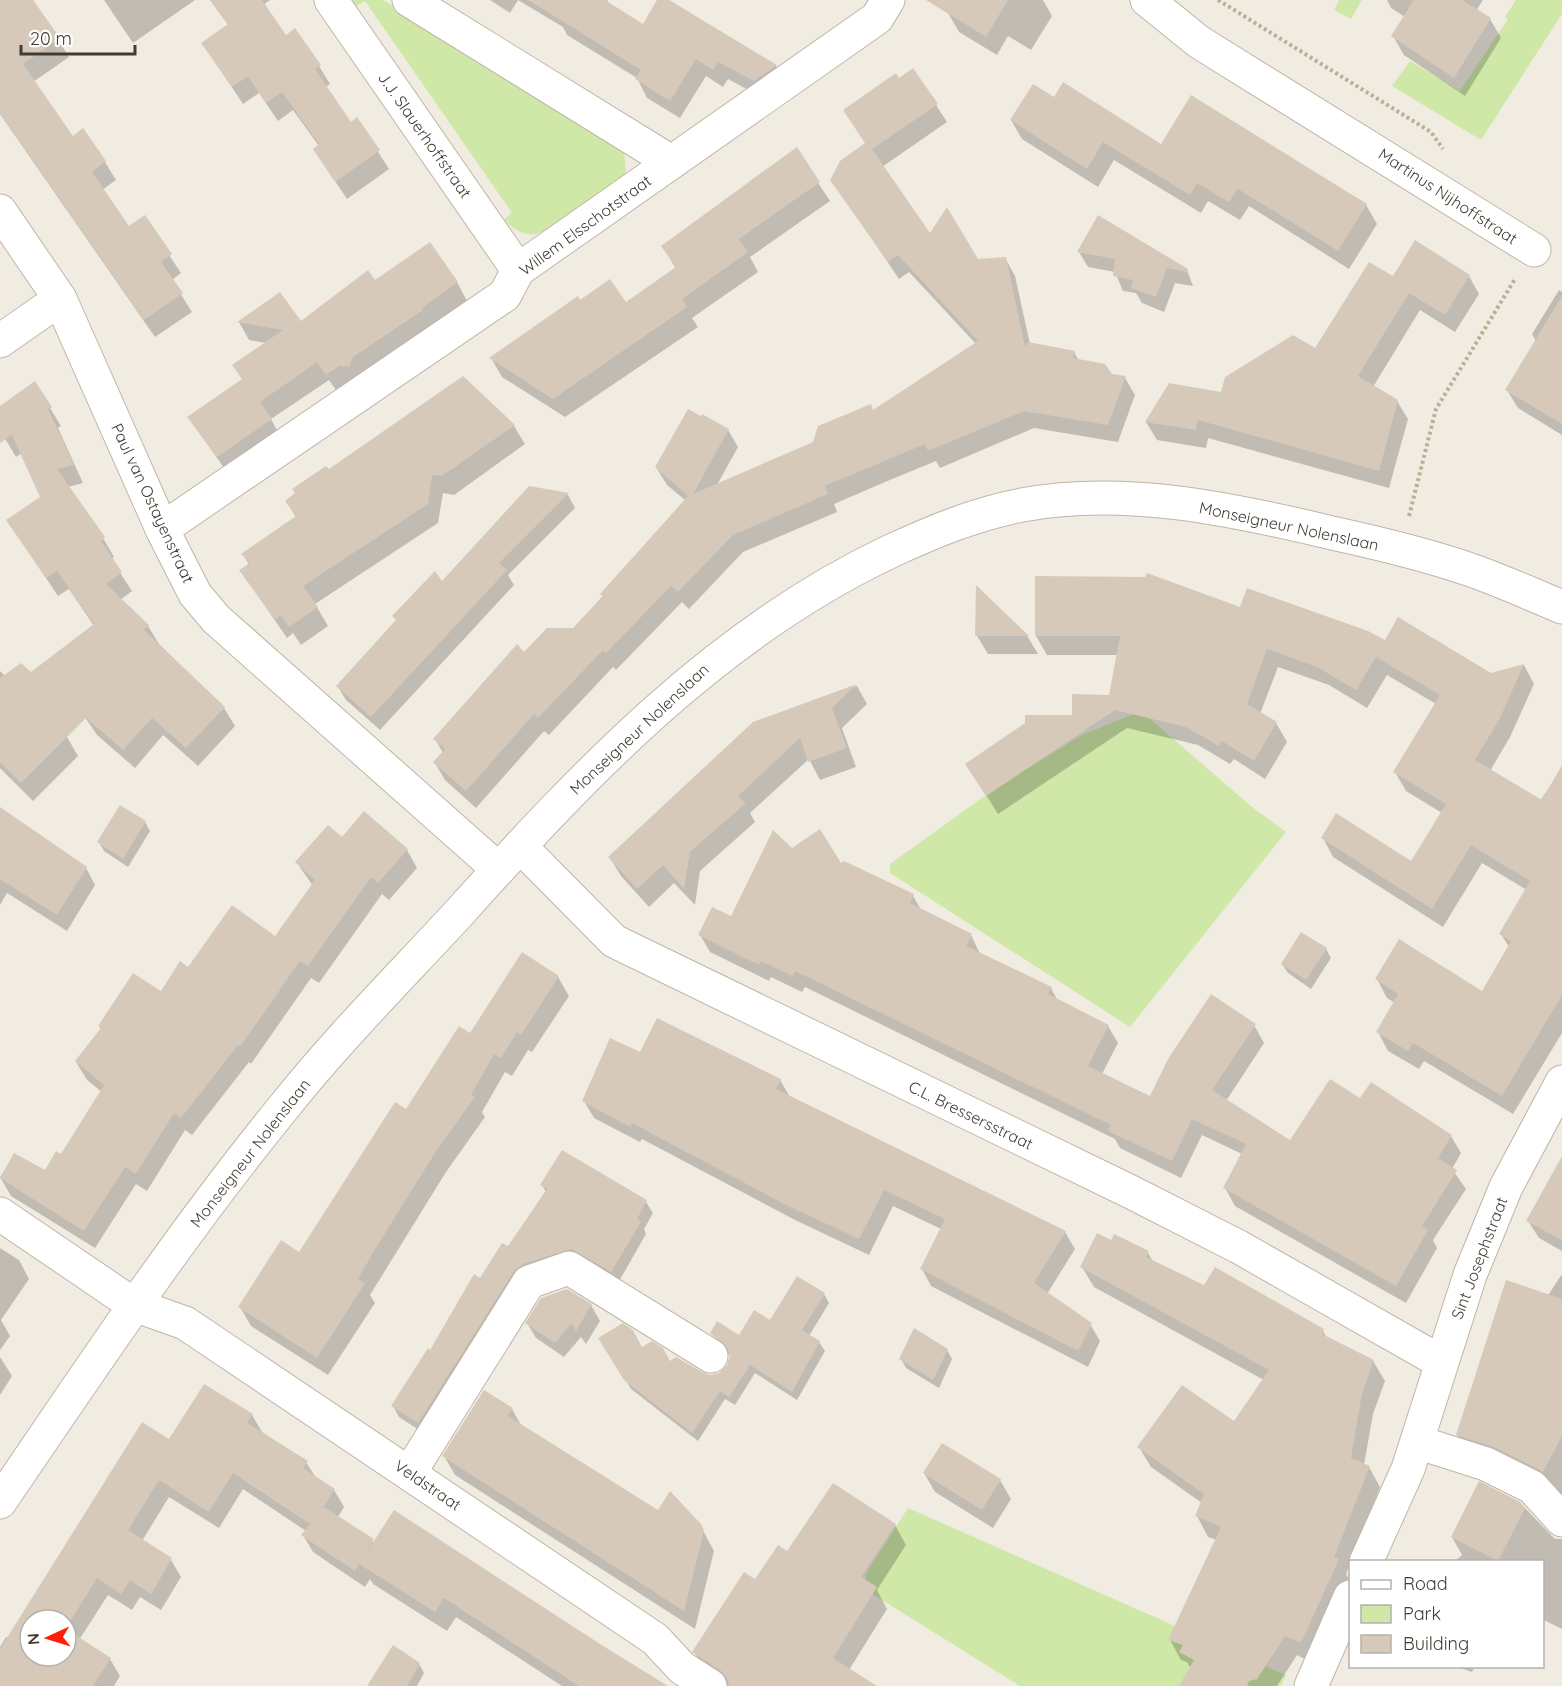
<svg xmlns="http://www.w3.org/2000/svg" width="1562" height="1686" font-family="Quicksand,sans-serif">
<rect width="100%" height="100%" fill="#f1ece1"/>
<g fill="#cfe8a8">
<path d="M352,0H383L624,149L626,174C607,187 556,230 536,234C523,236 511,228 504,219L512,213L365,1L356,6Z"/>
<path d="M1339,0H1362L1351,19L1334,10Z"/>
<path d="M1516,0H1562V14L1481,140L1392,86L1410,61L1460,91L1508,19L1505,17Z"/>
<path d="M1141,711L1252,807L1286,832L1130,1027L890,873V864L1000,785L1082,735Z"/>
<path d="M908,1508L1286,1675L1281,1686H1020L869,1592L865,1575Z"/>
</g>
<g fill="#0003" fill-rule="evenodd">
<path d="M0,0H33L69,57L33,82L72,138L83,130L105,162L116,180L102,190L129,228L144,217L181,273L172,280L192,312L155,337L0,114Z"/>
<path d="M104,0H195L133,43Z"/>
<path d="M210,0H270L263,5L286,37L319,66L330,84L325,87L351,124L357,119L389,169L347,199L314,149L319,146L293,110L278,121L259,93L243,104L203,44L229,26Z"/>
<path d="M490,0H607L610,5L643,26L660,0H669L776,66L786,84L765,99L728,79L723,87L706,76L680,118L647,98L637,78L567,35L563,27L518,0L510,13Z"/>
<path d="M956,0H1043L1052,16L1031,50L1008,36L997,55L959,32L948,13Z"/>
<path d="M1387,0H1483L1476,11L1490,19L1501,38L1465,96L1404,55L1393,36L1405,17L1391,8Z"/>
<path d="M1054,99L1162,146L1366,205L1377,224L1349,269L1249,206L1240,220L1208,201L1201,213L1114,160L1098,187L1022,139L1011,120Z"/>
<path d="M936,105L947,122L882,167L930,236L977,261L1005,258L1015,276L1030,344L1074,352L1079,361L1111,376L1125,378L1135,395L1118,442L1034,428L940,468L936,461L885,482L834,504L837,512L743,552L689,609L682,602L616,670L613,667L549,735L544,731L476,808L445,780L435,763L443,753L435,739L524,654L573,630L686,501L667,485L656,467L728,430L738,447L717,485L814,443L873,411L976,344L909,272L899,279L832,180L866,144L845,111Z"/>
<path d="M796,149L830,201L750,257L758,272L692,318L698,327L565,417L502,377L491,358L580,303L625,304L676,269L663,246L751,184L750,181Z"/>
<path d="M1079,252L1187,270L1193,286L1175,283L1164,312L1142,303L1136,293L1123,291L1115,272L1088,267Z"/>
<path d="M1469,276L1479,294L1455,332L1420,310L1373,387L1397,401L1408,419L1389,488L1208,438L1206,448L1157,440L1146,422L1222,393L1315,350L1393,279Z"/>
<path d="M457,282L467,301L338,393L329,380L271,419L281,438L229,475L189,418L243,380L234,366L266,343L249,340L239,322L279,294L300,323L375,283Z"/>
<path d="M1559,290L1562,292V435L1518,408L1507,390L1536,341L1532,334Z"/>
<path d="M463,378L514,426L525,444L454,495L443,493L438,523L315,604L328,626L301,645L293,633L287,638L241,571L249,565L243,554L296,518L287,501Z"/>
<path d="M0,408H50L61,426L58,428L83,483L68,487L103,538L114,557L111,559L132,591L120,600L148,626L159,644L224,708L235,726L198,766L163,735L135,768L97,735L59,679L94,626L69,589L58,596L8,521L42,497L22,453L16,457L0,430Z"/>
<path d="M530,487L568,495L575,508L508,575L514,585L380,730L346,700L338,687L397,621L393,616L442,583Z"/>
<path d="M977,588L1028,637L1038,654H988L977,636Z"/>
<path d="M1241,609L1385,643L1490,674L1524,665L1534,684L1510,737L1490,771L1540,801L1562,769V1033L1513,1114L1424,1061L1419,1069L1388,1051L1378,1032L1395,1003L1387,998L1377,979L1482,993L1509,947L1501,934L1527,890L1482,863L1443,927L1333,857L1323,838L1411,863L1442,813L1406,791L1395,772L1436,704L1387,675L1367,708L1329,685L1278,667L1260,714L1276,723L1287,742L1265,779L1234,759L1230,764L1198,745L1127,728L998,814L967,765L1073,717L1110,696L1118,655H1047L1036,636Z"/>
<path d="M0,671L67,737L78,756L33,801L0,768Z"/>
<path d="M857,686L867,704L842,728L856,767L820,780L809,759L750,813L755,822L700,871L695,905L674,883L649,907L621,876L610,858L754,724Z"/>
<path d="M121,807L145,822L150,831L128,867L104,851L99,842Z"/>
<path d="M0,809L86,868L95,885L67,931L7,893L0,905Z"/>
<path d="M342,840L407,850L417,868L389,900L382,894L319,983L311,978L251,1064L249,1062L192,1135L185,1130L147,1191L136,1184L95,1248L11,1196L0,1177L15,1155L46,1172L61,1156L102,1092L87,1080L76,1062L101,1030L100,1026L161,993L188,969L276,938L313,886L297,863Z"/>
<path d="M791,850L840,865L913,896L922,911L971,935L980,954L1051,988L1058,1001L1108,1026L1118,1043L1102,1074L1151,1098L1254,1025L1264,1043L1226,1101L1291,1142L1360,1100L1451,1136L1461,1153L1452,1169L1466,1189L1433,1240L1437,1248L1406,1303L1235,1206L1225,1188L1242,1154L1202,1135L1181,1178L1120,1148L1115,1139L805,987L802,992L771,977L769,981L710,952L700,935L732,918Z"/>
<path d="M1326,949L1331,958L1311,989L1288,973L1282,964Z"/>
<path d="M558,977L569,996L532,1052L528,1050L512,1076L505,1072L482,1112L485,1117L446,1172L370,1295L375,1303L328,1375L251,1326L240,1307L300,1254L406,1111Z"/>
<path d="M641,1054L780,1080L790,1097L1065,1232L1075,1249L1047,1294L1090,1324L1100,1341L1088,1367L931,1286L922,1269L941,1229L893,1206L869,1255L795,1220L642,1139L640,1142L594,1118L584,1101Z"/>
<path d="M1562,1158V1251L1539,1238L1528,1221Z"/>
<path d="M542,1185L646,1202L653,1213L644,1229L646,1234L618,1283L529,1276L425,1434L399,1417L393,1406L480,1280L508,1248L546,1192Z"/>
<path d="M1112,1242L1148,1253L1154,1263L1205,1287L1323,1331L1327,1338L1373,1361L1385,1381L1373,1414L1364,1465L1369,1467L1380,1487L1346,1574L1350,1581L1312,1663L1297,1655L1277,1686H1181L1191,1669L1187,1662L1181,1660L1170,1640L1217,1540L1208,1537L1197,1516L1202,1503L1151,1467L1139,1447L1235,1423L1264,1380L1094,1287L1082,1267Z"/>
<path d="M0,1248L19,1260L29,1279L1,1320L10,1336L0,1350Z"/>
<path d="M1562,1274V1498L1467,1452L1457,1434Z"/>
<path d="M824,1294L829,1303L809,1336L819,1342L825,1351L797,1400L755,1373L735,1405L725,1399L698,1441L631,1389L600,1338L642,1349L669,1363L711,1376L721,1374L729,1366L731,1357L712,1333L740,1337Z"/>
<path d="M591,1305L600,1321L586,1344L581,1337L564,1357L536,1338L527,1323Z"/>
<path d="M947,1350L952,1359L939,1388L906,1368L901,1359Z"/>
<path d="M0,1357L12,1376L0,1395Z"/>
<path d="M512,1409L522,1427L658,1512L700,1525L714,1551L695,1629L455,1475L444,1456Z"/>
<path d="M252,1415L262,1432L306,1462L316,1478L334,1490L344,1507L338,1517L374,1543L665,1686H562L456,1617L447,1631L373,1584L370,1579L365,1587L313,1552L303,1535L306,1531L243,1489L219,1528L169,1497L142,1541L171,1560L181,1577L161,1610L140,1597L132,1610L108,1595L79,1640L110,1659L120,1676L114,1686H0V1647L6,1637L9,1638L169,1441ZM30,1620H66V1656H30Z"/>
<path d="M924,1473L1000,1480L1011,1499L993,1528L935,1492Z"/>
<path d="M1520,1503L1555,1539H1562V1629L1542,1619V1562H1454L1462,1555L1452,1537Z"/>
<path d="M895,1525L906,1545L877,1590L887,1609L849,1670L875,1686H724L706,1672L694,1652L755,1581L787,1553Z"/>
<path d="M419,1664L424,1673L417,1686H375Z"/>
<path d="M1454,1666H1475L1472,1672Z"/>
</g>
<g fill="#d6c9ba">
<path d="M0,0H33L60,38L23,64L73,136L83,128L106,161L92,172L129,226L145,215L172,254L161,262L183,293L144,320L0,113Z"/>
<path d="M211,0H262L286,35L295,28L321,65L315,69L351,122L357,117L380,150L335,182L313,149L319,144L282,92L266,103L248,76L232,87L201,43L228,24Z"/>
<path d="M528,0H605L643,24L657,0H669L777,65L754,81L718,62L713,70L696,59L670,101L635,79L641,70Z"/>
<path d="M926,0H1008L986,37Z"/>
<path d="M1414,0H1462L1491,18L1454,78L1391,36Z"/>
<path d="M913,68L938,104L872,149L930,233L947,207L978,259L1006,257L1025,347L1028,342L1075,351L1073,358L1105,364L1112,374L1126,376L1108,425L1024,411L928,451L925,444L825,486L828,494L733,535L678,592L671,586L606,653L603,650L538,718L534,714L466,791L433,762L445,749L433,739L517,644L524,652L547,628H573L603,596L600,594L688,496L655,467L688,409L701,416L702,414L729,429L693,494L813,442L818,426L871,404L873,410L978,341L898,255L888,262L830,180L840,161L865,143L843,110L896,73L899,78Z"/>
<path d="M1063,82L1161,144L1191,95L1367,204L1338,251L1238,189L1229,202L1197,183L1190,195L1103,142L1087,169L1010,120L1033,84L1054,97Z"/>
<path d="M797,147L820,182L739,239L748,252L682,299L687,307L553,399L489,358L578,296L580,300L610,279L626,302L676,267L661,246Z"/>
<path d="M1098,215L1188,269L1187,272L1167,268L1156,297L1131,288L1133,280L1113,276L1115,259L1077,252Z"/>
<path d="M1415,240L1470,275L1445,315L1409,293L1358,376L1398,400L1379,471L1198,420L1196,430L1145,422L1169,383L1221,392L1225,377L1293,335L1315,348L1369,262L1393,276Z"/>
<path d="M430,242L458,282L422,308L423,310L353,357L349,367L339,366L326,375L317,362L260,402L272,419L217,457L187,417L242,379L232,365L283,330L237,322L280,292L301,321L368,270L375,280Z"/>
<path d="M1562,296V424L1505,390Z"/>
<path d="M463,376L515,425L442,476L432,475L428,504L303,586L318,607L289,627L281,615L275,620L239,570L250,563L241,554L296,516L285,501L295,493L292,489L326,466L329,469Z"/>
<path d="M35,381L52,407L48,409L74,465L57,469L105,537L101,541L122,572L106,584L149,625L144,630L225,707L186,748L152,718L123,750L86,718L21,783L0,762V678L21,663L31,672L94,624L57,571L46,578L6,520L40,497L12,435L0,443V406Z"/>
<path d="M529,486L569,493L499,563L507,570L371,717L336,686L396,620L392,616L435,571L442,581Z"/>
<path d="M1147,573L1240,607L1247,588L1368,631L1385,640L1398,617L1491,673L1524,664L1500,718L1475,760L1542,800L1562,765V995L1502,1096L1413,1043L1408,1051L1376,1032L1398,994L1375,979L1399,939L1482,991L1511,941L1499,934L1530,881L1471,845L1432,909L1321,838L1336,813L1411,861L1446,804L1393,772L1440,695L1376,657L1356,690L1317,667L1267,649L1247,704L1277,722L1254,761L1222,741L1219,746L1186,727L1115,710L986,796L965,764L1025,723V715H1072V694L1109,695L1120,636H1035V576L1145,577Z"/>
<path d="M976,585L1029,636H975Z"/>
<path d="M857,684L832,708L847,748L808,762L800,738L738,796L746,803L690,852L684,889L663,865L637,889L608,857L753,722Z"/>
<path d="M120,805L146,821L123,859L97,842Z"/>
<path d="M0,807L87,867L57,915L0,879Z"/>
<path d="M364,811L408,849L378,883L371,877L308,966L300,961L240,1047L238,1045L181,1118L174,1113L136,1174L125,1167L84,1231L0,1178L14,1153L45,1170L56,1151L61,1154L104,1085L75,1061L101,1028L98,1026L133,973L161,991L180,961L188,967L232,905L275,936L315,880L295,862L328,825L342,837Z"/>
<path d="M820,829L841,863L844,861L914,894L910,903L972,934L966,946L1052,987L1048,994L1109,1025L1088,1066L1150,1096L1168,1059L1211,994L1256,1024L1212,1090L1290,1140L1330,1079L1360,1098L1371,1082L1452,1135L1438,1158L1457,1170L1422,1226L1428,1230L1396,1286L1223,1188L1246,1144L1192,1119L1172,1161L1108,1131L1111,1125L795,971L792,976L761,961L759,965L698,935L712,907L731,916L773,830L792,848Z"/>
<path d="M1301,932L1327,948L1306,980L1281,964Z"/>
<path d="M522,952L559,976L521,1035L517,1032L501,1058L494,1054L471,1095L475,1097L435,1153L374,1251L358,1279L365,1283L317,1358L238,1307L281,1240L299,1252L395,1102L406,1109L459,1026L470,1033Z"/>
<path d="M657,1018L781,1079L776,1089L1066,1231L1034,1283L1092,1323L1078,1351L920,1269L945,1219L884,1190L859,1239L784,1204L632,1123L630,1127L582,1101L610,1038L640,1052Z"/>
<path d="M562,1150L647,1200L637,1219L641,1222L611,1272L571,1249L523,1264L514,1271L418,1423L391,1406L428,1348L430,1350L474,1274L480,1278L502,1243L508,1246L547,1189L540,1185Z"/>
<path d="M1562,1156V1240L1526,1221Z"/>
<path d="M1097,1233L1111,1240L1114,1234L1149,1251L1146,1257L1204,1285L1215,1267L1324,1329L1322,1334L1374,1360L1362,1393L1351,1458L1370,1466L1334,1557L1339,1559L1301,1643L1285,1636L1257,1679L1249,1681L1247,1686H1179L1194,1660L1179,1652L1183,1645L1168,1640L1221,1527L1195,1516L1204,1494L1137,1447L1182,1385L1234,1421L1269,1370L1080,1267Z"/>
<path d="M797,1276L825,1293L802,1330L820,1341L792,1392L750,1365L729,1397L720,1391L692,1433L624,1380L598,1338L623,1323L633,1330L642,1347L652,1341L663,1348L670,1361L676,1357L702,1372L710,1375L719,1373L727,1365L730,1356L727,1347L710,1333L717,1321L739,1335L754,1310L770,1320Z"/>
<path d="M1506,1280L1562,1299V1436L1543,1472L1494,1447L1456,1435Z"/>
<path d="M567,1289L592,1304L576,1331L572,1323L555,1343L525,1323L541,1298Z"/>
<path d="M914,1328L948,1349L933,1380L899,1359Z"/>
<path d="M204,1384L253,1414L247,1423L308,1461L303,1468L335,1489L320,1512L324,1507L374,1539L355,1571L301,1535L310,1524L233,1473L209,1512L159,1480L128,1530L172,1558L151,1594L130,1580L121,1594L97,1578L66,1628V1620H30V1656H66V1629L111,1658L93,1686H0V1649L142,1422L169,1439Z"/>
<path d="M484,1390L513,1408L508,1416L658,1510L670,1491L701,1524L704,1531L684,1611L442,1456Z"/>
<path d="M942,1443L1001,1479L982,1510L923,1473Z"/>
<path d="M1479,1481L1520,1502L1525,1508L1498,1561L1451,1537Z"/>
<path d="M833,1483L896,1524L861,1577L877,1587L833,1658L877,1686H729L727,1678L721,1671L692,1652L744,1572L755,1579L778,1545L787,1551Z"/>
<path d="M394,1510L600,1644L668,1686H579L444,1598L435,1612L359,1564Z"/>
<path d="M393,1645L420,1663L407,1686H367Z"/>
</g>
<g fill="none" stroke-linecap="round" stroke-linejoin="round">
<defs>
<g id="minor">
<path d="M331,0L518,270"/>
<path d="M409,0L671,162"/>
<path d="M1147,0L1199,42L1534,250"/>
<path d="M0,211L60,299L162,529L195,594L216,619L498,869"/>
<path d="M0,341L60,299"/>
<path d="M162,529L505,295L518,270L877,18L888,0"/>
<path d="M520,846L614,941L1131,1192L1239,1247L1441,1362"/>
<path d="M0,1214L134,1305L185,1323L655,1639L682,1668L710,1686"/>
<path d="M1417,1442L1486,1464L1532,1487L1562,1520"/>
<path d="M410,1472L529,1282L569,1268L711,1356"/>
<path d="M0,1502C91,1368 181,1233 283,1108C337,1040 400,977 459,913C585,773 716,634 889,552C932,532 975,514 1022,505C1124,486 1232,509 1332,533C1378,543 1424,554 1468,569C1500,580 1531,594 1562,607"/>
<path d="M1366,1562L1408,1469L1470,1275L1506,1187L1562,1082"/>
<path d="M1311,1686L1350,1597"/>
</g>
</defs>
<use href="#minor" stroke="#c0b5a7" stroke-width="35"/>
<g stroke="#bfad95" stroke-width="4" stroke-dasharray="3 3" stroke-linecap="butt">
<path d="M1218,0L1431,132L1443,149"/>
<path d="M1409,516L1436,409L1515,279"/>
</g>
<use href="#minor" stroke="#fff" stroke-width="33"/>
</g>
<g text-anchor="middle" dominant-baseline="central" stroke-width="4.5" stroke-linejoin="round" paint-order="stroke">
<g font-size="16" fill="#433b32" stroke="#fff">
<text transform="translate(425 135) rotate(55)">J.J. Slauerhoffstraat</text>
<text transform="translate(1448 196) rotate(33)">Martinus Nijhoffstraat</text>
<text transform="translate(585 225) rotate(-36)">Willem Elsschotstraat</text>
<text transform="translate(153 503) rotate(65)">Paul van Ostayenstraat</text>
<text transform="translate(1289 526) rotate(12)">Monseigneur Nolenslaan</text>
<text transform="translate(639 729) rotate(-43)">Monseigneur Nolenslaan</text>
<text transform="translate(971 1115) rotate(26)">C.L. Bressersstraat</text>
<text transform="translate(250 1153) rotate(-52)">Monseigneur Nolenslaan</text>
<text transform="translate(1479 1258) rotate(-69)">Sint Josephstraat</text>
<text transform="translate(428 1485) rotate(34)">Veldstraat</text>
</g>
</g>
<rect x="1349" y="1560" width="195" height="108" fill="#ffffff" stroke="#b4b1ad" stroke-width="1.5"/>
<rect x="1361" y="1580" width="30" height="9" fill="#ffffff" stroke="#b4b1ad" stroke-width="1.5"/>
<text x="1403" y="1590" font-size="18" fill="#433b32">Road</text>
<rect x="1361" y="1605" width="30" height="18" fill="#cfe8a8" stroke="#b4b1ad" stroke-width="1.5"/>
<text x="1403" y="1620" font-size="18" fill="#433b32">Park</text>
<rect x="1361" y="1635" width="30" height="18" fill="#d6c9ba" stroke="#b4b1ad" stroke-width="1.5"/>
<text x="1403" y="1650" font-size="18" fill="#433b32">Building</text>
<g transform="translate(48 1638) rotate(266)"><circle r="28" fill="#ffffff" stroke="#b4b1ad" stroke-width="1.5"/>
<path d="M0-4.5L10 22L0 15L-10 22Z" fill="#ff1f0b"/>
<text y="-9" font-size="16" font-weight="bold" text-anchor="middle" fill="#433b32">N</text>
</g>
<path d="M21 45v9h114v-9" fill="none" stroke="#433b32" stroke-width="3"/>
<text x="30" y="45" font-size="18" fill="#433b32" stroke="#ffffff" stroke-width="4.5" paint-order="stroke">20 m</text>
</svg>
